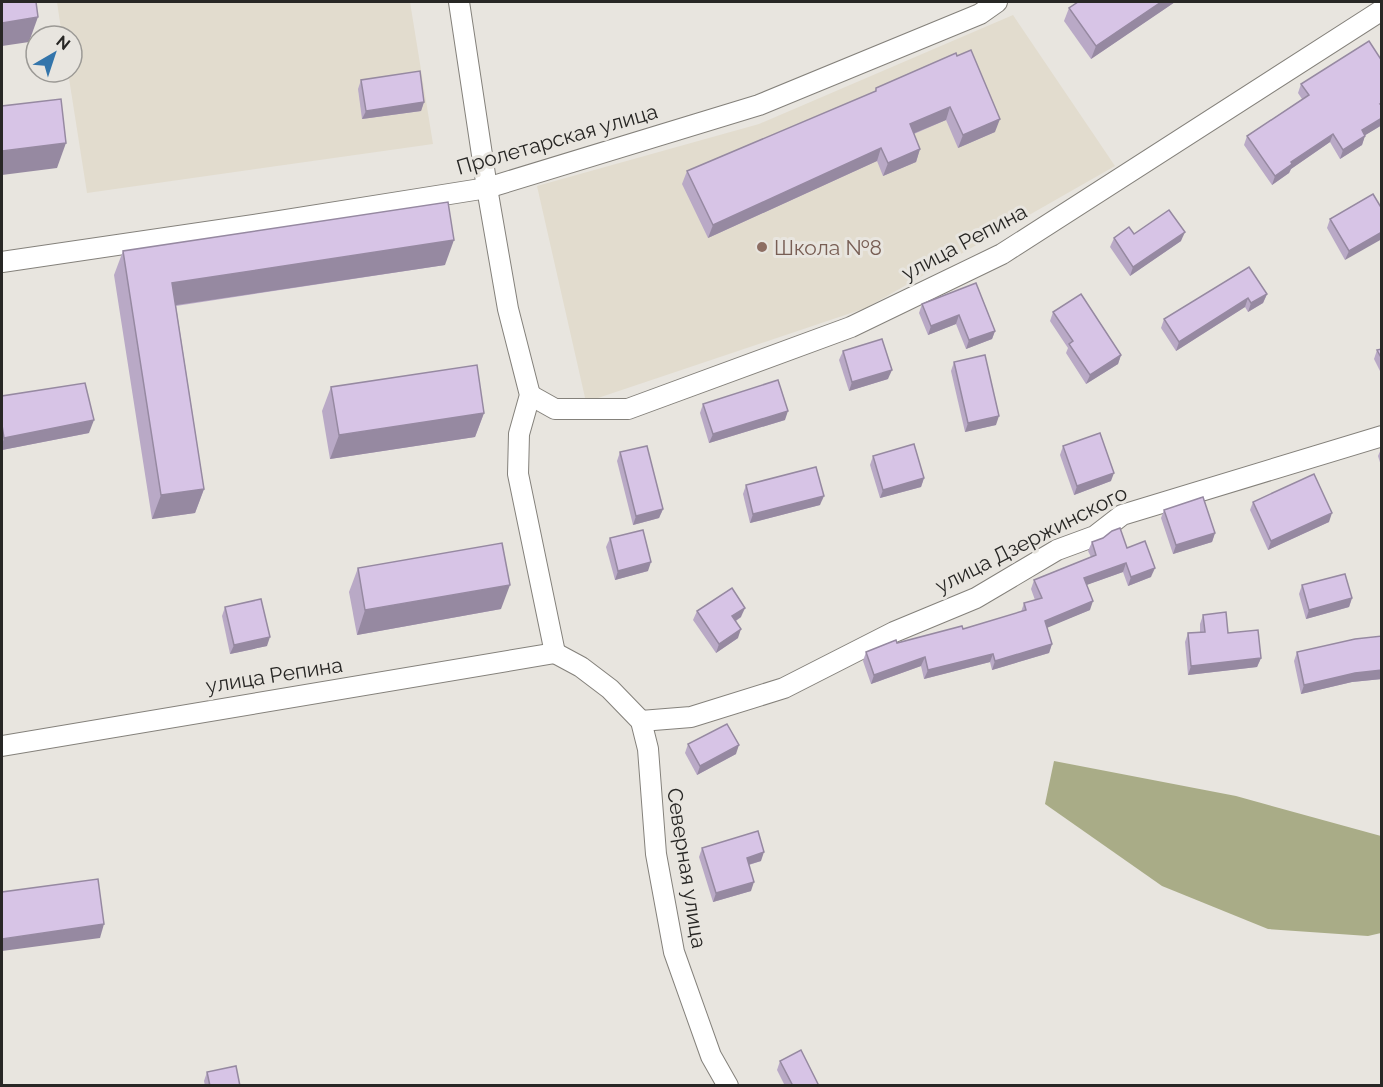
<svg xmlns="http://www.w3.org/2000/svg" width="1383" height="1087" font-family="Raleway,sans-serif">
<rect width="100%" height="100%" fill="#e8e5df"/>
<g fill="#e2dcce">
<path d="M57,2H410L433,144L87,193L68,72H72V36H62Z"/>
<path d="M1013,15L1115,166L866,308L586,402L537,186L759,124Z"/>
</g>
<path fill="#a9ac87" d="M1054,761L1236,796L1381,836V933L1368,936L1268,929L1162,886L1045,804Z"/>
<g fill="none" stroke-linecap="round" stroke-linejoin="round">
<defs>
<g id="street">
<path d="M459,2L487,188L508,309L530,395L519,434L518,474L555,653"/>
<path d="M2,262L280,221L487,188L759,105L980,14L997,2"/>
<path d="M530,395L555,409H628L851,327L1002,254L1382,10"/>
<path d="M555,653L581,667L610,689L641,721L648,749L656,854L674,952L711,1056L728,1086"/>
<path d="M641,721L691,717L784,688L894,632L976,598L1057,550L1095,536L1122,515L1382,436"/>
<path d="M2,746L555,653"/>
</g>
</defs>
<use href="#street" stroke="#84817b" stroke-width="22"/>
<use href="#street" stroke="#fff" stroke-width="20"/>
</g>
<g fill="#b9a9c6">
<path d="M1078,2H1175L1091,59L1064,21L1069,8Z"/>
<path d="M956,53L995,132L958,148L946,120L914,134L920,149L916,162L883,176L877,161L708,238L682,184L687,171L875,92L876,88Z"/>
<path d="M1382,61V125L1365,135L1362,145L1340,159L1330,142L1291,169L1289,173L1272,185L1244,145L1247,136L1302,99L1298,93L1301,84Z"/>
<path d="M361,80L424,102L421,111L362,119L358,89Z"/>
<path d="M1382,209L1345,260L1327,228L1330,219Z"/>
<path d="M1134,234L1181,241L1130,276L1110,247L1114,238Z"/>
<path d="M123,251L445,265L176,306L204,489L195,513L152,519L114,275Z"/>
<path d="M976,283L995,331L992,339L966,349L956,324L928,335L919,313L922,304Z"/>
<path d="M1267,294L1263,303L1248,312L1245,307L1176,351L1161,328L1164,319Z"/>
<path d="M1053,312L1121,355L1118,364L1086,384L1066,353L1068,348L1050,321Z"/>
<path d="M1382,349V375L1374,359L1377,350Z"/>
<path d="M843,351L888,379L849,391L839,360Z"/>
<path d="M954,362L996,425L965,432L951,371Z"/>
<path d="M331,387L484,413L475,437L330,459L322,411Z"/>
<path d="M2,396L89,433L2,450Z"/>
<path d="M703,404L785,420L709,443L700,413Z"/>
<path d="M1063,446L1111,481L1074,495L1060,455Z"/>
<path d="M1382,447V469L1378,456Z"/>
<path d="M620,452L663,509L659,518L633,525L617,461Z"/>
<path d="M873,456L924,478L921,487L880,498L870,465Z"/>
<path d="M746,485L820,505L750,523L743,494Z"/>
<path d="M1253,502L1329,522L1268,550L1250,510Z"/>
<path d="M1164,510L1215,533L1212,542L1173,554L1161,518Z"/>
<path d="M610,538L648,571L615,580L606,547Z"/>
<path d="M1092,542L1127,548L1151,577L1128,586L1123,572L1086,585L1090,610L1047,627L1052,644L1049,653L992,670L990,662L924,679L921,666L871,684L863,661L866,652L897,643L963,629L1021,612L1024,603L1035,600L1031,589L1034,580L1091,557L1088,551Z"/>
<path d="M358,568L501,609L357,635L349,592Z"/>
<path d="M1302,585L1352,598L1349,607L1306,619L1299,594Z"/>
<path d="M225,607L267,646L230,654L222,616Z"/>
<path d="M697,611L741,617L736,621L738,638L716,653L693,620Z"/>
<path d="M1203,615L1261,658L1257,667L1188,675L1185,642L1188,633L1200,632V624Z"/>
<path d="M1382,636V679L1352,682L1301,694L1294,661L1297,652Z"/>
<path d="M688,744L736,754L697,775L685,753Z"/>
<path d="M702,848L761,861L749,865L751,891L713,902L699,857Z"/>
<path d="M780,1061L819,1086H785L777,1070Z"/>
<path d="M207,1072L240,1086H205L204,1081Z"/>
</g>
<g fill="#9689a1">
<path d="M1161,2H1175L1091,59L1096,46Z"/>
<path d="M38,17L29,42L2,46V23Z"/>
<path d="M424,102L421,111L362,119L366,111Z"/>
<path d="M950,107L946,120L905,137L910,124Z"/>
<path d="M1382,118V125L1359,139L1362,130Z"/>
<path d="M1000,119L995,132L958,148L963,135Z"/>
<path d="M1333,134L1330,142L1291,169L1289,173L1272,185L1275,176L1291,162Z"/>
<path d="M1365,136L1362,145L1340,159L1343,150Z"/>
<path d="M66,143L57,168L2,175V151Z"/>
<path d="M881,148L877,161L708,238L713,225Z"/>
<path d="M920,149L916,162L883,176L888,163Z"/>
<path d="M1185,232L1181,241L1130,276L1133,267Z"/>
<path d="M1382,232V239L1345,260L1349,251Z"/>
<path d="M454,240L445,265L163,307L172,283Z"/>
<path d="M1267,294L1263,303L1248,312L1251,303Z"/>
<path d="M1248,298L1245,307L1176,351L1179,342Z"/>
<path d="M959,315L956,324L928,335L931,326Z"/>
<path d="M995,331L992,339L966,349L969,340Z"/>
<path d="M1121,355L1118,364L1086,384L1090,375Z"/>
<path d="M892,370L888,379L849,391L852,382Z"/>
<path d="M788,411L785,420L709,443L713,434Z"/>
<path d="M484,413L475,437L330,459L339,435Z"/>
<path d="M999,416L996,425L965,432L968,423Z"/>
<path d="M94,420L89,433L2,450V445L4,438Z"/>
<path d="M1114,473L1111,481L1074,495L1077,486Z"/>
<path d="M924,478L921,487L880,498L883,490Z"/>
<path d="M204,489L195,513L152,519L161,495Z"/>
<path d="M824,496L820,505L750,523L753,514Z"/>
<path d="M663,509L659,518L633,525L636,516Z"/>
<path d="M1332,513L1329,522L1268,550L1271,541Z"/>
<path d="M1215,533L1212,542L1173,554L1176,545Z"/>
<path d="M651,562L648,571L615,580L618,571Z"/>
<path d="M1126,563L1123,572L1081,587L1084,578Z"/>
<path d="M1155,568L1151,577L1128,586L1131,577Z"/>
<path d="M510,585L501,609L357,635L365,610Z"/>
<path d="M1352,598L1349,607L1306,619L1309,610Z"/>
<path d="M1093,601L1090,610L1042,630L1045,621Z"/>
<path d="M745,608L741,617L729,625L732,616Z"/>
<path d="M741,629L738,638L716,653L719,644Z"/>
<path d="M270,637L267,646L230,654L234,645Z"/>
<path d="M1052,644L1049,653L992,670L995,661Z"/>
<path d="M993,654L990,662L924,679L928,670Z"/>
<path d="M925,657L921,666L871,684L874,675Z"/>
<path d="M1261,658L1257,667L1188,675L1191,666Z"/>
<path d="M1382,670V679L1352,682L1301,694L1304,685L1355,673Z"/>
<path d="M739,745L736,754L697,775L700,766Z"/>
<path d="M764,852L761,861L744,866L747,858Z"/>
<path d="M754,882L751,891L713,902L716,893Z"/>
<path d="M104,924L100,938L2,951V939Z"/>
</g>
<g fill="#d7c4e6" stroke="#9689a1" stroke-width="1.5">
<path d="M2,2H36L38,17L2,23Z"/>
<path d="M1078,2H1161L1096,46L1069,8Z"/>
<path d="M1369,41L1382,61V103L1380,104L1382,106V118L1362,130L1365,136L1343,150L1333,134L1291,162L1292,164L1275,176L1247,136L1309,95L1301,84Z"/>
<path d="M971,50L1000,119L963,135L950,107L910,124L920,149L888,163L881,148L713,225L687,171L876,91V88L956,53L957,56Z"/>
<path d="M420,71L424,102L366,111L361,80Z"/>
<path d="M61,99L66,143L2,151V106Z"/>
<path d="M1373,194L1382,209V232L1349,251L1330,219Z"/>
<path d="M448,202L454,240L172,283L204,489L161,495L123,251Z"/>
<path d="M1169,210L1185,232L1133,267L1114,238L1129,227L1134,234Z"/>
<path d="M1249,267L1267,294L1251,303L1248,298L1179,342L1164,319Z"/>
<path d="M976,283L995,331L969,340L959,315L931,326L922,304Z"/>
<path d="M1081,294L1121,355L1090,375L1069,344L1073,341L1053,312Z"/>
<path d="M882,339L892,370L852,382L843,351Z"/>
<path d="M1382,349V359L1377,350Z"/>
<path d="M985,355L999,416L968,423L954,362Z"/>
<path d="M477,365L484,413L339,435L331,387Z"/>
<path d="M778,380L788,411L713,434L703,404Z"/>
<path d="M85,383L94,420L4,438L2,425V396Z"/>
<path d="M1100,433L1114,473L1077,486L1063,446Z"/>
<path d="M914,444L924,478L883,490L873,456Z"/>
<path d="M647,446L663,509L636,516L620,452Z"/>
<path d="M816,467L824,496L753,514L746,485Z"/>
<path d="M1314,474L1332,513L1271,541L1253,502Z"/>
<path d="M1203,497L1215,533L1176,545L1164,510Z"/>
<path d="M1120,528L1127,548L1145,541L1155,568L1131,577L1126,563L1084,578L1093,601L1045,621L1052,644L995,661L993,654L928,670L925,657L874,675L866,652L896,640L897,643L962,626L963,629L1026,610L1024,603L1042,598L1034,580L1096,555L1092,542L1103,538L1112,531Z"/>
<path d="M643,530L651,562L618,571L610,538Z"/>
<path d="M502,543L510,585L365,610L358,568Z"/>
<path d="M1345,574L1352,598L1309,610L1302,585Z"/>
<path d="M732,588L745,608L732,616L741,629L719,644L697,611Z"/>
<path d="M261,599L270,637L234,645L225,607Z"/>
<path d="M1226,612L1228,633L1258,630L1261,658L1191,666L1188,633L1205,632L1203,615Z"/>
<path d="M1382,636V670L1355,673L1304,685L1297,652L1355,639Z"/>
<path d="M727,724L739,745L700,766L688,744Z"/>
<path d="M758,831L764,852L747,858L754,882L716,893L702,848Z"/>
<path d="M98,879L104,924L2,939V892Z"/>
<path d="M801,1050L819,1086H793L780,1061Z"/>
<path d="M236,1066L240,1086H210L207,1072Z"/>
</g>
<circle fill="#8d6e63" stroke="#e8e5df" stroke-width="2" cx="762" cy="247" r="6"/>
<g text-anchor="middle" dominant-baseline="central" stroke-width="6" stroke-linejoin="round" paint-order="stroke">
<g font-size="21" fill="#282725" stroke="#e8e5df">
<text transform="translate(557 139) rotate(-16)">Пролетарская улица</text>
<text transform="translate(964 242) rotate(-28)">улица Репина</text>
<text transform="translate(1031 539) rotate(-27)">улица Дзержинского</text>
<text transform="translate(274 675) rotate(-9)">улица Репина</text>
<text transform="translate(687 868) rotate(81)">Северная улица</text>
</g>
<g font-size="21" fill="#785e54" stroke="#e8e5df" text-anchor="start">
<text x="774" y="247">Школа №8</text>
</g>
</g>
<rect width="1383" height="1087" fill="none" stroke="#282725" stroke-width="6"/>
<g transform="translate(54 54) rotate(39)"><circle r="28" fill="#e8e5df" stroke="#9b9995" stroke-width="1.5"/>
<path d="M0-4.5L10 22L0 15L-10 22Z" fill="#3375ab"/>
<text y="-9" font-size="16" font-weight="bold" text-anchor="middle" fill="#282725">N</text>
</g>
</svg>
